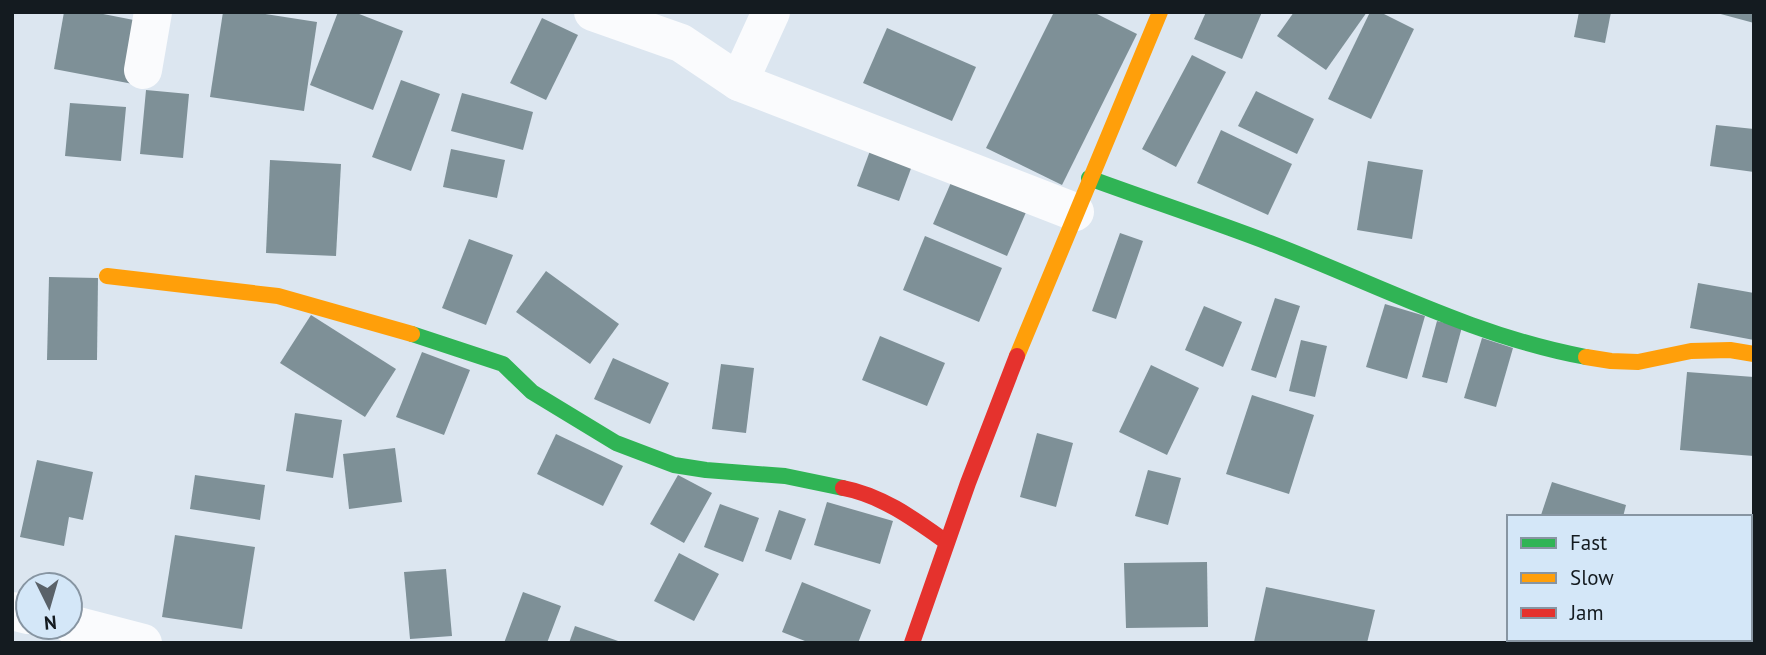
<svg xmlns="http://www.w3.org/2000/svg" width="1766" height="655" font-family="'PT Sans',sans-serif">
<rect width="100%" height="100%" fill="#dce6f0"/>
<g fill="#7e9097">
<path d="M64,12H93L144,22L133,84L54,69Z"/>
<path d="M223,12H252L317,22L304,111L210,97Z"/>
<path d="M338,12H354L403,31L373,110L310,85Z"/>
<path d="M1054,12H1093L1137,34L1062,185L986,148Z"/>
<path d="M1206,12H1262L1242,59L1194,39Z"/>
<path d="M1294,12H1367L1326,70L1277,36Z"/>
<path d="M1370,12H1380L1414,29L1371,119L1328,99Z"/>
<path d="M1579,12H1611L1605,43L1574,37Z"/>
<path d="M1717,12H1754V23L1717,13Z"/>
<path d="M542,18L578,35L546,100L510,83Z"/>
<path d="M887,28L976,67L952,121L863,83Z"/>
<path d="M1192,55L1226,72L1176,167L1142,149Z"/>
<path d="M401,80L440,94L411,171L372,157Z"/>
<path d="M146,90L189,94L183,158L140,154Z"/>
<path d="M1256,91L1314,119L1297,154L1238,126Z"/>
<path d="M462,93L533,112L523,150L451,131Z"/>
<path d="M70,103L126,107L121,161L65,156Z"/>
<path d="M1716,125L1754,129V172L1710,166Z"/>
<path d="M1221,130L1292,164L1268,215L1197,183Z"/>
<path d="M874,140L916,155L899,201L857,186Z"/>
<path d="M451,149L505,160L497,198L443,187Z"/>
<path d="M270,160L341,164L336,256L266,253Z"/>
<path d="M1368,161L1423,170L1412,239L1357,230Z"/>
<path d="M953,178L1027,210L1007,256L933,224Z"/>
<path d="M1120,233L1143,241L1116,319L1092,311Z"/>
<path d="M925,236L1002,268L979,322L903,290Z"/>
<path d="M469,239L513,255L486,325L442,308Z"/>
<path d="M546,271L619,324L590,364L516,312Z"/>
<path d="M49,277L98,278L97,360H47Z"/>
<path d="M1698,283L1754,293V340L1690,328Z"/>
<path d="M1275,298L1300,306L1276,378L1251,370Z"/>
<path d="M1385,304L1425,316L1407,379L1366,367Z"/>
<path d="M1204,306L1242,322L1223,367L1185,350Z"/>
<path d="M311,315L396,369L365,417L280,363Z"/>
<path d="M1437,321L1462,327L1447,383L1422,377Z"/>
<path d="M880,336L945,363L927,406L862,380Z"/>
<path d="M1482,338L1513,348L1496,407L1464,398Z"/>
<path d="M1301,340L1327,346L1315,397L1289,391Z"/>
<path d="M422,352L470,370L444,435L396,417Z"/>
<path d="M613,358L669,383L650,424L594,399Z"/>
<path d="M721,364L754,368L746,433L712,429Z"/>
<path d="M1151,365L1199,388L1167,455L1119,432Z"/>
<path d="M1687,372L1754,377V456L1680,450Z"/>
<path d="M1252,395L1314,415L1289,494L1226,474Z"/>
<path d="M295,413L342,420L333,478L286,471Z"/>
<path d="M1037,433L1073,443L1056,507L1020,497Z"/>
<path d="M556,434L623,466L603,506L537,474Z"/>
<path d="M395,448L402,502L349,509L343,454Z"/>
<path d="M37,460L93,472L83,520L69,517L64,546L20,537Z"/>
<path d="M1148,470L1181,478L1168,525L1135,516Z"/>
<path d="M195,475L265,485L260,520L190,509Z"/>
<path d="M678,475L712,493L684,543L650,524Z"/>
<path d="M1552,482L1626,505L1623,517L1541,515Z"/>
<path d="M827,502L893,521L880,564L814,545Z"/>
<path d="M720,504L759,518L743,562L704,547Z"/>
<path d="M779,510L806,519L791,560L765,551Z"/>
<path d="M175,535L255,547L242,629L162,617Z"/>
<path d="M679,553L719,574L694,621L654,601Z"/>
<path d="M1207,562L1208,627L1126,628L1124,563Z"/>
<path d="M446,569L452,636L410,639L404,572Z"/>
<path d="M802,582L871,610L858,643H810L782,632Z"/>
<path d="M1266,587L1375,610L1367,643L1254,642Z"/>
<path d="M523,592L561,606L547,643H504Z"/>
<path d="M575,626L621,642V643H569Z"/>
<path d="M1544,639H1580L1579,643H1543Z"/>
</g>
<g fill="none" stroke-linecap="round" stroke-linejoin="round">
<g stroke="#fafbfd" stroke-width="38">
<path d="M593,12L681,43L739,82L1075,212"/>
<path d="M143,70L153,12"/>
<path d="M739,82L771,12"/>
<path d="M12,611L28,615"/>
<path d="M70,624L143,643"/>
<path d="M1753,643L1754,636"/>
</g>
<g stroke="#30b455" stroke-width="16">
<path d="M1089,178C1149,200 1210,220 1270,243C1374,283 1476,337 1586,357"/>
<path d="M412,334L503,364L532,392L616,443L674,465L706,470L785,476L843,488"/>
</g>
<g stroke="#ff9f0a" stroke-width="16">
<path d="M107,276L278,296L412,334"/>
<path d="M1017,356L1160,12"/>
<path d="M1586,357L1611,361L1638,362L1691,351L1730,350L1754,354"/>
</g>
<g stroke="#e5322d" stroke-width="16">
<path d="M843,488C881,495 914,519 945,541"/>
<path d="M912,643L968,483L1017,356"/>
</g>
</g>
<rect width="1766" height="655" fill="none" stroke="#141b20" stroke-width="28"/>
<rect x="1507" y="515" width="245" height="126" fill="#d4e7f8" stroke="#8795a2" stroke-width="2"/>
<rect x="1521" y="538" width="35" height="10" fill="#30b455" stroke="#8795a2" stroke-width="2"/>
<text x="1570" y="550" font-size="21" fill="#141b20">Fast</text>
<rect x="1521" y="573" width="35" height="10" fill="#ff9f0a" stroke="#8795a2" stroke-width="2"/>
<text x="1570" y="585" font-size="21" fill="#141b20">Slow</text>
<rect x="1521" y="608" width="35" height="10" fill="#e5322d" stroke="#8795a2" stroke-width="2"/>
<text x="1570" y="620" font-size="21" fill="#141b20">Jam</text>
<g transform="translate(49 606) rotate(175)"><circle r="33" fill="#d4e7f8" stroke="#8795a2" stroke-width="2"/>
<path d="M0-5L12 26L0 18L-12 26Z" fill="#5a6269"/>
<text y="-10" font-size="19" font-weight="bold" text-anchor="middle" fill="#141b20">N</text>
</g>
</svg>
